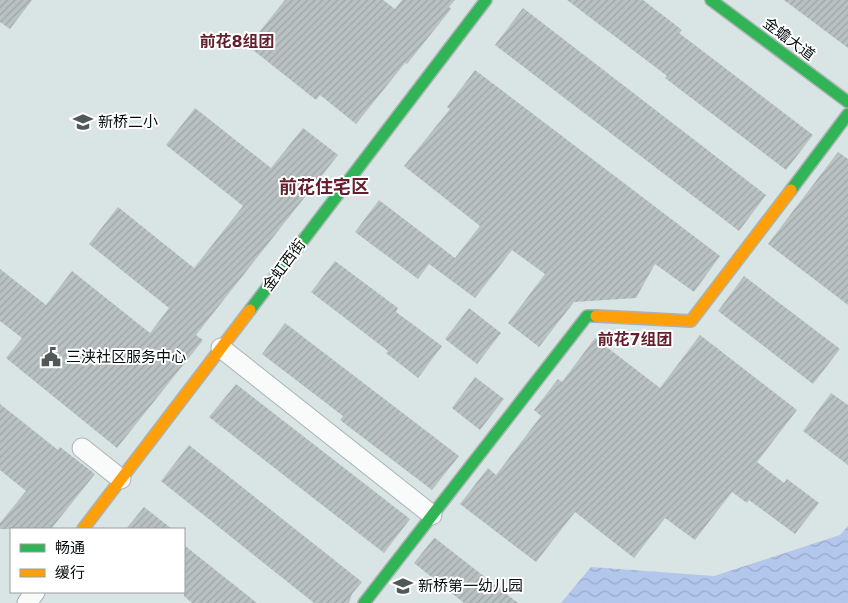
<svg xmlns="http://www.w3.org/2000/svg" width="848" height="603" font-family="'DejaVu Sans','Noto Sans SC',sans-serif">
<defs>
<pattern id="water-waves" width="16" height="10" patternUnits="userSpaceOnUse" patternTransform="scale(1.25)"><rect width="16" height="10" fill="#b3c7ec"/><path d="M0 5q4-4 8 0t8 0" fill="none" stroke="#98aac9"/></pattern>
<pattern id="building-hatch" width="6" height="6" patternUnits="userSpaceOnUse" patternTransform="scale(1.25)"><rect width="6" height="6" fill="#b9c1c3"/><path d="M-1 1l2-2M0 6l6-6M5 7l2-2" fill="none" stroke="#9ea5a6"/></pattern>
</defs>
<rect width="100%" height="100%" fill="#d9e4e4"/>
<path fill="url(#water-waves)" d="M848,526V603H561L591,567L714,576L840,535Z"/>
<g fill="url(#building-hatch)">
<path d="M0,0H32L10,29L0,22Z"/>
<path d="M285,0H383L395,9L402,0H455L449,7L451,9L407,64L405,63L356,124L320,95L316,100L248,46Z"/>
<path d="M567,0H643L682,30L679,33L813,135L786,170L665,78L667,76Z"/>
<path d="M784,0H848V48Z"/>
<path d="M523,8L766,195L739,231L495,45Z"/>
<path d="M475,70L720,256L694,292L655,264L636,298L574,302L539,347L508,323L545,274L512,250L475,298L429,264L418,279L355,232L379,200L455,258L480,226L404,166L450,109L447,107Z"/>
<path d="M195,108L271,168L303,128L338,155L196,335L203,340L117,448L6,358L22,338L0,321V269L46,305L72,271L150,333L169,308L89,244L118,207L194,268L243,206L166,145Z"/>
<path d="M838,152L848,159V305L768,244Z"/>
<path d="M335,261L398,308L396,312L442,346L418,378L386,353L388,351L311,292Z"/>
<path d="M744,276L840,349L813,384L718,311Z"/>
<path d="M469,308L501,333L477,364L445,339Z"/>
<path d="M285,323L459,456L432,490L340,420L343,416L262,354Z"/>
<path d="M700,335L797,410L757,462L784,483L787,479L819,503L795,534L749,500L747,503L732,492L695,540L665,518L634,558L575,512L536,562L460,504L488,468L496,475L541,416L534,410L558,379L562,382L595,338L660,388Z"/>
<path d="M475,377L504,399L480,430L452,408Z"/>
<path d="M236,384L410,519L384,553L209,417Z"/>
<path d="M831,393L848,405V465L803,431Z"/>
<path d="M0,404L58,450L60,447L95,474L51,529H0V523L26,491L0,470Z"/>
<path d="M189,445L362,582L352,594L349,603H314L161,481Z"/>
<path d="M144,507L172,529H126Z"/>
<path d="M434,538H435L518,603H464L414,563Z"/>
<path d="M184,545L257,603H192L184,596Z"/>
</g>
<g fill="none" stroke-linecap="round" stroke-linejoin="round">
<defs>
<g id="street">
<path d="M221,348L432,515"/>
<path d="M82,448L121,479"/>
<path d="M27,603L35,592"/>
</g>
<g id="fast">
<path d="M711,0L848,102"/>
<path d="M791,190L848,114"/>
<path d="M250,310L486,0"/>
<path d="M364,603L587,316H596"/>
</g>
<g id="slow">
<path d="M596,316L691,321L791,190"/>
<path d="M83,529L250,310"/>
</g>
</defs>
<use href="#street" stroke="#aab3b4" stroke-width="21"/>
<use href="#fast" stroke="#aab3b4" stroke-width="14"/>
<use href="#slow" stroke="#aab3b4" stroke-width="14"/>
<use href="#street" stroke="#f9fbfb" stroke-width="19"/>
<use href="#fast" stroke="#30b455" stroke-width="11"/>
<use href="#slow" stroke="#ff9f0a" stroke-width="11"/>
</g>
<defs>
<symbol id="school-bare" viewBox="-9 -9 18 18"><path d="M0-5L7-2L0 1L-7-2ZM-4 1L0 2.5L4 1V4Q0 6-4 4Z" fill="#505858" stroke="#fff" stroke-width="2.5" paint-order="stroke"/></symbol>
<symbol id="civic-bare" viewBox="-9 -9 18 18"><path d="M-.6-6.5H3V-4.5H.6V-3L4-1V1h2V6H-6V1h2V-1L-.6-3ZM-1.2 2.5V6h2.4V2.5Z" fill="#505858" stroke="#fff" stroke-width="2.5" paint-order="stroke"/></symbol>
</defs>
<g fill-rule="evenodd">
<use href="#school-bare" x="69" y="108" width="28" height="28"/>
<use href="#civic-bare" x="37" y="343" width="28" height="28"/>
<use href="#school-bare" x="389" y="572" width="28" height="28"/>
</g>
<g text-anchor="middle" dominant-baseline="central" stroke-width="4" stroke-linejoin="round" paint-order="stroke">
<g font-size="15" fill="#060d0d" stroke="#fff">
<text transform="translate(789 39) rotate(37)">金蟾大道</text>
<text transform="translate(284 265) rotate(-53)">金虹西街</text>
</g>
<g font-size="15" fill="#060d0d" stroke="#fff" text-anchor="start">
<text x="98" y="122">新桥二小</text>
<text x="66" y="357">三浃社区服务中心</text>
<text x="418" y="586">新桥第一幼儿园</text>
</g>
<g font-size="16" font-weight="bold" fill="#641f2e" stroke="#fff">
<text x="237" y="41">前花8组团</text>
<text x="635" y="339">前花7组团</text>
</g>
<g font-size="18" font-weight="bold" fill="#641f2e" stroke="#fff">
<text x="324" y="186">前花住宅区</text>
</g>
</g>
<rect x="10" y="528" width="175" height="65" fill="#ffffff" stroke="#9b9e9e"/>
<rect x="20" y="544" width="25" height="8" fill="#30b455" stroke="#9b9e9e"/>
<text x="55" y="553" font-size="15" fill="#060d0d">畅通</text>
<rect x="20" y="569" width="25" height="8" fill="#ff9f0a" stroke="#9b9e9e"/>
<text x="55" y="578" font-size="15" fill="#060d0d">缓行</text>
</svg>
